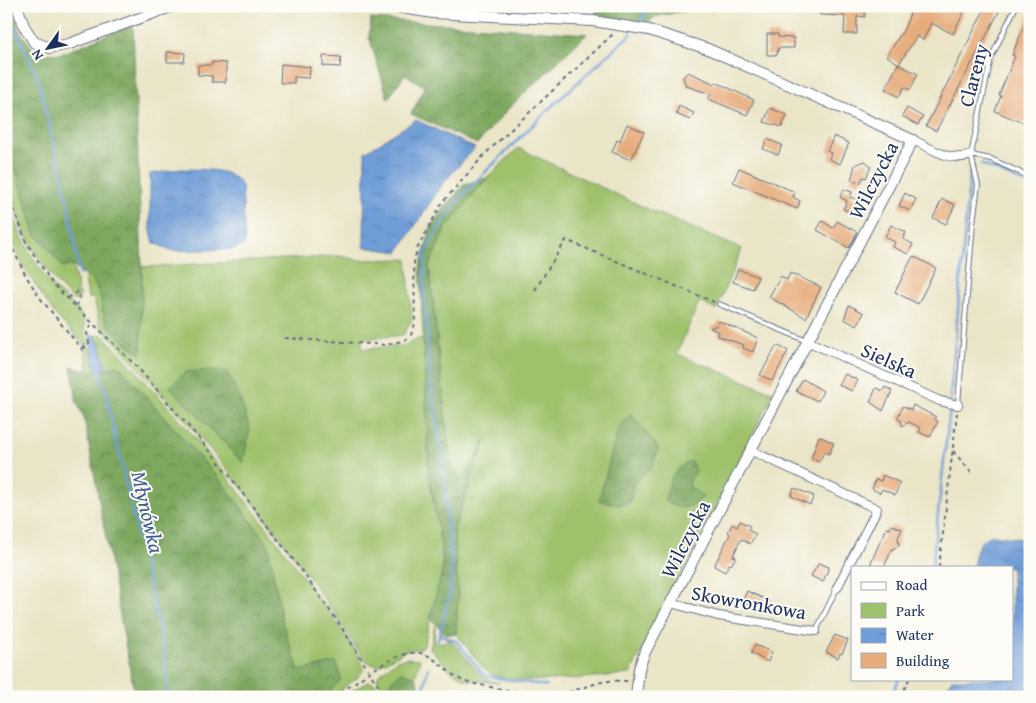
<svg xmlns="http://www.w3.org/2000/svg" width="1036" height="703" font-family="'Gentium Book Plus',serif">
<defs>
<pattern id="forest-crowns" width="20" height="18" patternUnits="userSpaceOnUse" patternTransform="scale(1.25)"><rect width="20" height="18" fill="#7ea75f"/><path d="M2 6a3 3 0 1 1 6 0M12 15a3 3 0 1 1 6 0" fill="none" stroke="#668852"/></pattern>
<pattern id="water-ripples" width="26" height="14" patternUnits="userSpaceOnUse" patternTransform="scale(1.25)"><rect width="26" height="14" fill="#6f9dd7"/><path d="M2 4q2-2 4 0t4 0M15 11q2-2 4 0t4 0" fill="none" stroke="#5a80b2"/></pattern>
</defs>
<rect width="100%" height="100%" fill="#fdfcf7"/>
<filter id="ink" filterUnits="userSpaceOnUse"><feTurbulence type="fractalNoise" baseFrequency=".02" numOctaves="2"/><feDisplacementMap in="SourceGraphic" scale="10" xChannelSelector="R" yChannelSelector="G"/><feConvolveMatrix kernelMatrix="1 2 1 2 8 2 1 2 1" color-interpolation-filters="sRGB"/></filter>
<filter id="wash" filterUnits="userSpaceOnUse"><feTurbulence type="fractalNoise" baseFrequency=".0096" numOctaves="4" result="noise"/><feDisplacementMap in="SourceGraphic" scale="20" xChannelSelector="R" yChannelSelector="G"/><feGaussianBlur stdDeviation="1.12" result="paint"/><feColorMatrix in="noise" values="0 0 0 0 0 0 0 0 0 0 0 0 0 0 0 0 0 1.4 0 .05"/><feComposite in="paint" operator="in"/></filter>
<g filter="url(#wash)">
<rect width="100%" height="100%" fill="#eae5c7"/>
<g fill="#9ec16b" stroke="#5c7864">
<path d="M6,137L35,233L63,267L73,266L78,290L74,294L80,293L79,300L74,301C40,268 16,227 7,180C4,166 6,151 6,137Z"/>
<path d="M518,148L652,211L742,249L716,310L699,302L677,354L774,393L630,674C602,676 508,688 488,672C476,662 467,645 456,634L458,595L454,529L484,442L462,481L451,467L429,266L445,229L487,178Z"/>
<path d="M6,193C16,226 29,256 50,283C59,294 72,302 80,313C86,321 83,339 91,344L85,346L90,347L96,371L85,372L88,367L84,345L53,312L23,266L6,227Z"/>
<path d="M340,256L358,260L407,259L412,320L403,335L362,339V349L402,346L423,337L425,355L443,568L424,645L420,649L407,650L378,666L366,662C289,541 199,430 100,326L94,298H88L84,273L94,280L103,304L107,323L141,354L142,267Z"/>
<path d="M103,335C182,418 253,505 319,599C331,615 359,650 364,669L357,678L334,695L330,690L299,671L282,622L268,544L224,485L118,365L106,369L100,343L104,342H98L96,336Z"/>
<path d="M435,625L434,642L440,643L449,640C466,652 476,680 499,683L467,680L450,670L430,648Z"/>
<path d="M406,658L420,659L415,677L402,672L396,697H387L377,679L378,675L397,660Z"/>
<path d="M369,681L375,684L383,697H368L358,693L350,697H341Z"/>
</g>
<g fill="url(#forest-crowns)" stroke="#4c6b5e">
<path d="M6,6H11L21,33L36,53L61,54L133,24L142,267L141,355C133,348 110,331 106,322C99,302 103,287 84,273H80L75,266L63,267L35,233L6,137Z"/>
<path d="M596,6H708L654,17L648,24L596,15Z"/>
<path d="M371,19L587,34L508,109L477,144L411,114L425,87L405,74L388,99L369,37Z"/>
<path d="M487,178L445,229L429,266L451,467L462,481L486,438L454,529L458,595L456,634H446L430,618L443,568L442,552L429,477L420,267L432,224L464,184Z"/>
<path d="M118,365L224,485L268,544L282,622L299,671L336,662L341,680L331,690L335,697H135L84,418L77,403L71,366C86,373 104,374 118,365Z"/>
<path d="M211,370L226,371L237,390L250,429L243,463L170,387L186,372Z"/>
<path d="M631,414L658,448L654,464L634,484L630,502L617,505L599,500L618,429Z"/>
<path d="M691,461L696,471L689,481L690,487L703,497C691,509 677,511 665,500C670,482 672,469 691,461Z"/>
<path d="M402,672L415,677L420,687L413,697L396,696L390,682Z"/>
</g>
<g fill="url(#water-ripples)" stroke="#45669a">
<path d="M416,120L475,148L443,183L398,252L364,247L365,152Z"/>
<path d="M180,169C201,170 230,166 242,186L245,244L235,249L173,251L154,243L150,227V174Z"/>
<path d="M95,335L97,343H100L106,369L96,371L90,336Z"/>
<path d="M993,535L1030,540V697H941L952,679H1012V567H973C977,552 975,541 993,535Z"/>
</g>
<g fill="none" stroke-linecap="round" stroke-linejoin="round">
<g stroke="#6f9dd7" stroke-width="2.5">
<path d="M6,8L38,79L66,194L80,275"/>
<path d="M641,21L650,6"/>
<path d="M981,164L1030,185"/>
<path d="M100,369L165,656L169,697"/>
<path d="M950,400L970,171"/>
<path d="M932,567L950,407"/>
<path d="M440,634L457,642L485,676L547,686"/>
<path d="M438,640L450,593L451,563L441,451L432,393L424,288L425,254L439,227L460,197L550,108L632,33"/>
<path d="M422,697L428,668"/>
<path d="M890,697L899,679"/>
</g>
</g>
<g id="blocks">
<g fill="#e6ac7c">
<path d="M820,6H865V17L857,16V34H844L845,16L820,15Z"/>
<path d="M913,6H967L953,34L931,23L923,40L917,36L899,64L887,56L904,29Z"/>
<path d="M986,6H1002L936,131L926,126Z"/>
<path d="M1030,12V120L1028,125L995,111L1001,96L999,95L1015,56L1012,55Z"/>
<path d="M767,34H778V37L794,38V48H778L777,55H767Z"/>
<path d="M167,52L185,53L184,62H167Z"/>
<path d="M323,56L341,57L340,67L323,66Z"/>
<path d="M212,62L226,63V82H212V76L198,75V65H212Z"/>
<path d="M281,64L310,67L309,78L294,77V83H280Z"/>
<path d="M898,64L918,74L910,90L904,87L899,97L885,89Z"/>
<path d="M688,72L715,84L716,82L754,100L747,115L708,99L711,94L686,86L683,77Z"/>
<path d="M679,106L694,113L690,120L676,114Z"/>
<path d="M770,108L787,115L782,127L764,122Z"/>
<path d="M907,108L923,117L918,125L902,116Z"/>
<path d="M627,124L644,132L631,160L612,152L617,140L620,141Z"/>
<path d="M834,136L849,143L840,164L829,159L831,153L827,151Z"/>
<path d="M767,139L782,145L778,155L763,149Z"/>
<path d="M865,161L871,166L866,178L863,177L860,183L851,180L855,165Z"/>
<path d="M739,168L795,192L793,197L800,201L797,209L733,182Z"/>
<path d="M844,189L852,192L850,197L860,201L854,214L843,209L847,201L840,197Z"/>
<path d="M905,193L916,199L910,211L899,206Z"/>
<path d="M942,199L955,205L946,224L933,218Z"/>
<path d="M822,221L833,228L837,221L857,232L849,248L817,230Z"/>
<path d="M891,225L906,232L903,239L913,244L908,254L893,247L895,242L885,237Z"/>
<path d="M913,256L936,268L918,304L895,292Z"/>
<path d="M738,269L758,277L753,289L733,282Z"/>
<path d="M790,273L821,287L806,318L769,297L781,276L787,280Z"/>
<path d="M849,305L864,313L857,326L844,319Z"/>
<path d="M719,321L758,338L753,352L743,348L744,345L718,336L719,332L710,328L717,325Z"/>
<path d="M777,345L788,351L772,381L760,375Z"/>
<path d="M845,374L858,380L852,391L839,385Z"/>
<path d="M803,379L823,391L818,401L796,391Z"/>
<path d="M885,387L892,391L883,411L870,402L876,388L883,391Z"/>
<path d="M913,405L936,417L934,419L938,421L930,437L919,432L921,428L909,422L902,426L901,420L897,419L903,406L911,410Z"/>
<path d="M819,436L834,443L829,454L824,452L819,462L811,458Z"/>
<path d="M883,475L900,483L895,495L882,489L880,493L872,489L876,479L881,481Z"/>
<path d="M794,488L814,496L810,505L791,496Z"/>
<path d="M740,521L750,526L748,530L756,534L750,544L741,539L733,556L736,557L731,565L729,564L725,572L714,566L730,534L728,532L732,524L737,527Z"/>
<path d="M892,525L902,529L898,538L899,546L892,549L884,567H869L886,528L890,529Z"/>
<path d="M819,563L829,567L823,582L811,576Z"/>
<path d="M747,591L769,601L764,612L742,602Z"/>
<path d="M835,635L848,640L842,654L840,653L838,658L826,652Z"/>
<path d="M755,645L772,652L768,662L751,653Z"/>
</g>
</g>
</g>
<g filter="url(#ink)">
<use href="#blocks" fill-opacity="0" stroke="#636f83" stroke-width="1"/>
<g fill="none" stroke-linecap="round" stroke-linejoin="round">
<defs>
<g id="service">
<path d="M971,155L991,159L1030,177"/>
<path d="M719,304L807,341"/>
<path d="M958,404L973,223L978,185L971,155L991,58L1016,6"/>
<path d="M816,631L837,588"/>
</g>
<g id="minor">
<path d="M913,140C931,148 951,163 971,155"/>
<path d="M807,341L940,401L958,405"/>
<path d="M750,450L877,509L837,588"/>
<path d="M671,603L718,616L816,631"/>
</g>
<g id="tertiary">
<path d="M17,6L24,26L34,42L50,48L69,44L173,6"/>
<path d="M390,6L433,13L593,21L649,30L708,49L913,140L644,654L639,669L636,697"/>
</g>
</defs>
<use href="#service" stroke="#636f83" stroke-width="6"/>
<use href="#minor" stroke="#636f83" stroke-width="10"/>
<use href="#tertiary" stroke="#636f83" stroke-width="12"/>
<g stroke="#636f83" stroke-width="2" stroke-dasharray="4 4" stroke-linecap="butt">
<path d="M6,186L26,242L52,283L139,369L215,457L304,574L340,625L385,697"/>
<path d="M6,235L26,276L40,298L85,353"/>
<path d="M535,290L566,240L714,302"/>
<path d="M68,298L79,291"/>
<path d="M76,306L80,300L79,295"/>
<path d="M285,338L386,345L405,340L411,335L415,324L414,261L417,249L442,203L485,154L613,34"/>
<path d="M82,348L84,345L89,343L87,333L93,322"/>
<path d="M82,348L90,346"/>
<path d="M953,451L973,474"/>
<path d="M939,567L957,413"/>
<path d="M335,697C354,683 389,656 411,653C435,649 448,679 470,683C498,688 530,696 558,694C573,692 588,685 602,682C611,680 621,681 629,681"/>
<path d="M901,697L909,679"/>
</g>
<use href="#service" stroke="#fff" stroke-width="4"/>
<use href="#minor" stroke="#fff" stroke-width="8"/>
<use href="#tertiary" stroke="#fff" stroke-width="10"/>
</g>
</g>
<g text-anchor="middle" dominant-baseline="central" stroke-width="4" stroke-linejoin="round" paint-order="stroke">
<g font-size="20" fill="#1b2f5e" stroke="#fdfcf7">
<text transform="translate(973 75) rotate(-75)">Clareny</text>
<text transform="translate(873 180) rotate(-63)">Wilczycka</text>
<text transform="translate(889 360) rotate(24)">Sielska</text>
<text transform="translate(685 539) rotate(-63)">Wilczycka</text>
<text transform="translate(749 602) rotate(10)">Skowronkowa</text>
</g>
<g font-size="21" font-style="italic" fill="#3d5b8e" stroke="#fdfcf7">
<text transform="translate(148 512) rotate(77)">Młynówka</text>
</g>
</g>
<rect width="1036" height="703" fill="none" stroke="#fdfcf7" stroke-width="25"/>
<rect x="851" y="566" width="162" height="115" fill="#fdfcf7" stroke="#a3aaba"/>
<rect x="861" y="582" width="25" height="8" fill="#ffffff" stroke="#a3aaba"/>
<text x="896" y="590" font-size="15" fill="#1b2f5e">Road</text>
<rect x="861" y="603" width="25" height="15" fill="#9ec16b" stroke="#a3aaba"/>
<text x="896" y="616" font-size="15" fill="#1b2f5e">Park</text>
<rect x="861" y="628" width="25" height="15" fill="url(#water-ripples)" stroke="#a3aaba"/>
<text x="896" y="640" font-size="15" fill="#1b2f5e">Water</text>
<rect x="861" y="653" width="25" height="15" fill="#e6ac7c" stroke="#a3aaba"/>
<text x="896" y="666" font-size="15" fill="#1b2f5e">Building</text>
<g transform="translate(48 48) rotate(237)" stroke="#fdfcf7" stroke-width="4" paint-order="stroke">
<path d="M0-4L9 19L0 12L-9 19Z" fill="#1b2f5e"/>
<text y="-8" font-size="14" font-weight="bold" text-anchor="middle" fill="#1b2f5e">N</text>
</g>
</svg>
